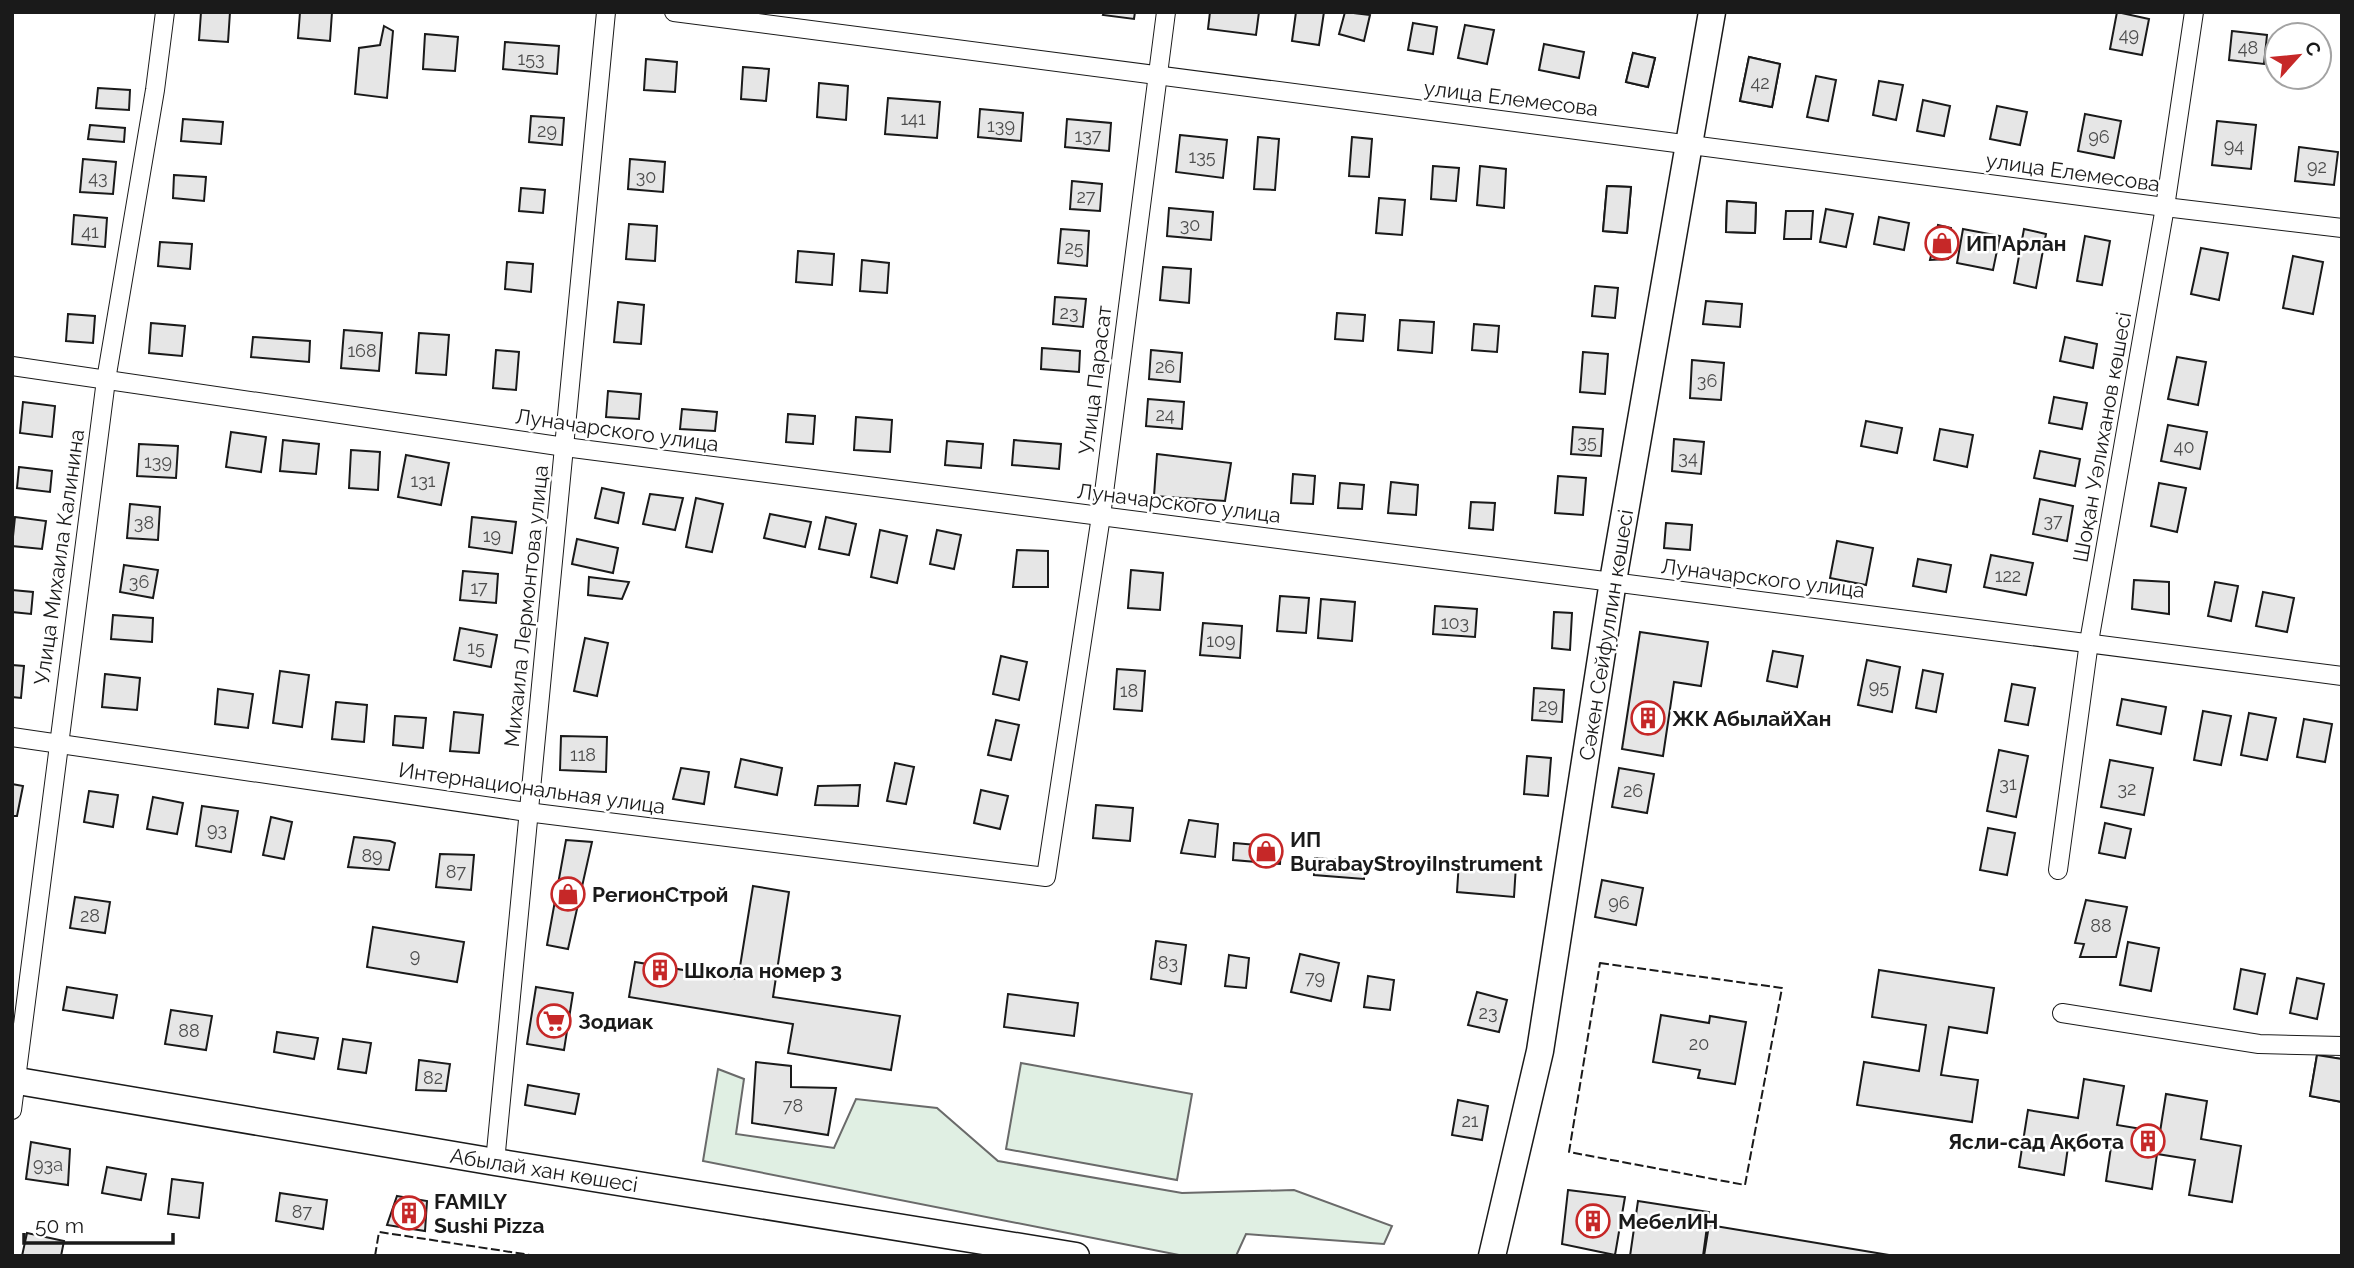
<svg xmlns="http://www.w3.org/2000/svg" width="2354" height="1268" font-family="Raleway,sans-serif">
<rect width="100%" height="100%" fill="#fff"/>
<g fill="#e0efe3" stroke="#6a6a6a" stroke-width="2">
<path d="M1021,1063L1192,1094L1177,1180L1006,1149Z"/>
<path d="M718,1069L744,1079L736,1134L834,1148L856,1099L937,1108L998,1161L1182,1193L1294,1190L1392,1226L1384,1244L1246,1234L1236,1256H1184L703,1161Z"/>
</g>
<g fill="#e6e6e6" stroke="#1a1a1a" stroke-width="2">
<path d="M201,12H230L228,42L199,40Z"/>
<path d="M300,12H332L330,41L298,38Z"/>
<path d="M1104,12H1135L1134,19L1103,15Z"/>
<path d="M1210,12H1259L1256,35L1208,29Z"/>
<path d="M1296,12H1324L1319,45L1292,41Z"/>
<path d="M1345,12L1370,15L1364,41L1339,34Z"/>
<path d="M2117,12L2149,19L2142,55L2110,49Z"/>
<path d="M1413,23L1437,27L1433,54L1408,50Z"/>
<path d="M1465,25L1494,30L1487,64L1458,58Z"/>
<path d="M384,26L393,31L387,98L355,94L359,48L380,45Z"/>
<path d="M2232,31L2267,35L2264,64L2229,60Z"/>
<path d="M425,34L458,37L455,71L423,69Z"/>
<path d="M505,42L559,46L557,74L503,69Z"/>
<path d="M1544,44L1584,52L1579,78L1539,70Z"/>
<path d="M1633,53L1655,58L1648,87L1626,82Z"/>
<path d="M1633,53L1655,58L1648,87L1626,82Z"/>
<path d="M1749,57L1780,64L1772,107L1740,101Z"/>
<path d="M1749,57L1780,64L1772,107L1740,101Z"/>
<path d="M646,59L677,62L675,92L644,90Z"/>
<path d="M743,67L769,69L766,101L741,99Z"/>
<path d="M1816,76L1836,80L1828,121L1807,117Z"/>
<path d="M1879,81L1903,85L1896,120L1873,115Z"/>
<path d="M819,83L848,86L846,120L817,117Z"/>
<path d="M98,88L130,90L129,110L96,108Z"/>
<path d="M888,98L940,102L937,138L885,134Z"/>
<path d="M1923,100L1950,106L1944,136L1917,131Z"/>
<path d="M1997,106L2027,112L2020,145L1990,139Z"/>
<path d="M980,109L1023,113L1021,141L978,137Z"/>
<path d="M2085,114L2121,121L2114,158L2078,151Z"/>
<path d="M531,116L564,118L562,145L529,142Z"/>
<path d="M183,119L223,122L221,144L181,141Z"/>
<path d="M1067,119L1111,123L1109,151L1065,147Z"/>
<path d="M2217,121L2256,125L2251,169L2212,165Z"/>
<path d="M90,125L125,128L124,142L88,139Z"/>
<path d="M1180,135L1227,140L1223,178L1176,172Z"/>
<path d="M1258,137L1279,139L1275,190L1254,189Z"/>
<path d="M1352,137L1372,139L1369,177L1349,176Z"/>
<path d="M2299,147L2338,152L2334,185L2295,181Z"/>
<path d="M83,159L116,162L113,194L80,192Z"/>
<path d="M630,159L665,162L663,192L628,189Z"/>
<path d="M1433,166L1459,168L1456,201L1431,199Z"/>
<path d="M1480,166L1506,169L1504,208L1477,205Z"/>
<path d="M174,175L206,177L204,201L173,198Z"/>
<path d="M1072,181L1102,184L1100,211L1070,209Z"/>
<path d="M1607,186L1631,187L1627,233L1603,231Z"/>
<path d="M1607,186L1631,187L1627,233L1603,231Z"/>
<path d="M521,188L545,190L543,213L519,211Z"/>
<path d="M1379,198L1405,200L1402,235L1376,233Z"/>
<path d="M1727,201L1756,203L1755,233L1726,232Z"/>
<path d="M1727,201L1756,203L1755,233L1726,232Z"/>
<path d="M1169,208L1213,212L1211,240L1167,236Z"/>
<path d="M1826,209L1853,214L1846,247L1820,242Z"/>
<path d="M1786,211H1813L1811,239H1784Z"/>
<path d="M74,215L107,218L105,247L72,244Z"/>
<path d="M1879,217L1909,223L1904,250L1874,244Z"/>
<path d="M629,224L657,226L655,261L626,259Z"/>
<path d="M1938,225L1951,228L1948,259L1930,260Z"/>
<path d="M1061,229L1089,231L1087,266L1058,263Z"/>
<path d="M1963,229L2000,236L1993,270L1957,263Z"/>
<path d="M2024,229L2046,234L2036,288L2014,283Z"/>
<path d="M2085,236L2110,241L2102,285L2077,281Z"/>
<path d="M160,242L192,244L190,269L158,266Z"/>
<path d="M2201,248L2228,253L2219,300L2191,294Z"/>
<path d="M798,251L834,254L832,285L796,282Z"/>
<path d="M2293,256L2323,262L2313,314L2283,308Z"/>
<path d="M862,260L889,263L887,293L860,291Z"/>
<path d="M507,262L533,264L531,292L505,289Z"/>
<path d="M1163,267L1191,269L1189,303L1160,300Z"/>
<path d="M1595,286L1618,288L1615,318L1592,316Z"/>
<path d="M1055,297L1086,299L1083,327L1053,324Z"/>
<path d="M1706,301L1742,304L1740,327L1703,324Z"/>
<path d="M618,302L644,305L641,344L614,342Z"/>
<path d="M1337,313L1365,315L1363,341L1335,339Z"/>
<path d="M68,314L95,316L93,343L66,341Z"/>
<path d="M1400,320L1434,322L1432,353L1398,350Z"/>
<path d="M151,323L185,326L182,356L149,353Z"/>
<path d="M1474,324L1499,326L1497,352L1472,350Z"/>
<path d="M344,330L382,333L379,371L341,368Z"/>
<path d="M419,333L449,335L446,375L416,373Z"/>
<path d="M253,337L310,341L309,362L251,357Z"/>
<path d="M2065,337L2097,344L2093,368L2060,361Z"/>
<path d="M1042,348L1080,351L1079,372L1041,369Z"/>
<path d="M496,350L519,352L516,390L493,388Z"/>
<path d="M1151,350L1182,353L1180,382L1149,379Z"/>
<path d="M1583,352L1608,354L1605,394L1580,392Z"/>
<path d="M2177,357L2206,362L2198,405L2168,399Z"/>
<path d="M1692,360L1724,363L1721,400L1690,398Z"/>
<path d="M608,391L641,394L639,419L606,417Z"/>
<path d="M2054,397L2087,403L2082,429L2049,423Z"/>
<path d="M1148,399L1184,402L1182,429L1146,426Z"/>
<path d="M23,402L55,406L52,437L20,433Z"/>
<path d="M682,409L717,412L715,431L680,429Z"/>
<path d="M788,414L815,416L813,444L786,442Z"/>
<path d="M856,417L892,420L890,452L854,450Z"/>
<path d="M1866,421L1902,428L1897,453L1861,446Z"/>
<path d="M2168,425L2207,432L2200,469L2161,461Z"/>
<path d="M1573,427L1603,429L1601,456L1571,454Z"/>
<path d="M1940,429L1973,435L1967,467L1934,460Z"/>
<path d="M231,432L266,437L261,472L226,467Z"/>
<path d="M1674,439L1704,442L1701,474L1672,471Z"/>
<path d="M283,440L319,444L316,474L280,471Z"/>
<path d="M1014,440L1061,444L1059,469L1012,465Z"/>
<path d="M947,441L983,444L981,468L945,465Z"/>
<path d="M139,444L178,446L176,478L137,476Z"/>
<path d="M351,450L380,452L378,490L349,488Z"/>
<path d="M2040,451L2080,459L2075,486L2034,478Z"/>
<path d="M1157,454L1231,463L1225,501L1154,496Z"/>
<path d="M406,455L449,463L441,505L398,497Z"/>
<path d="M19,467L52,471L50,492L17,488Z"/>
<path d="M1293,474L1315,476L1313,504L1291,503Z"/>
<path d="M1558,476L1586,478L1583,515L1555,513Z"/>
<path d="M1391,482L1418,485L1416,515L1388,513Z"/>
<path d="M1340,483L1364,485L1362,509L1338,508Z"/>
<path d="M2159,483L2186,488L2177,532L2151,526Z"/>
<path d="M602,488L624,493L618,523L595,518Z"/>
<path d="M650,494L683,498L675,530L643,524Z"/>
<path d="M696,498L723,504L712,552L686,547Z"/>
<path d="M2040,499L2073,506L2067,541L2033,534Z"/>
<path d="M1471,502L1495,503L1493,530L1469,528Z"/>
<path d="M130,504L160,507L158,540L127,538Z"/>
<path d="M770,514L811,522L805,547L764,538Z"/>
<path d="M15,517L46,521L42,549L12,546Z"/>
<path d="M472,517L516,522L512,553L469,547Z"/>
<path d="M826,517L856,524L849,555L819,549Z"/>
<path d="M1666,523L1692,525L1690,550L1664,548Z"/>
<path d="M880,530L907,536L897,583L871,577Z"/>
<path d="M937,530L961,535L954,569L930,564Z"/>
<path d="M577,539L618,548L613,573L572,564Z"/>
<path d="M1837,541L1873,548L1866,585L1830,578Z"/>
<path d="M1017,550L1048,551V587H1013Z"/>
<path d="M1991,555L2033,563L2026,595L1984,587Z"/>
<path d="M1918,559L1951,565L1946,592L1913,586Z"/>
<path d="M124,565L158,570L153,598L120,592Z"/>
<path d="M1131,570L1163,573L1160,610L1128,608Z"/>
<path d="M463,571L498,574L496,603L460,600Z"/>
<path d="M589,577L629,582L622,599L588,595Z"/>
<path d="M2134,580L2169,582V614L2132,609Z"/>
<path d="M2215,582L2238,586L2231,621L2208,616Z"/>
<path d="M12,590L33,592L31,614L12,612Z"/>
<path d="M2263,592L2294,598L2287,632L2256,626Z"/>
<path d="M1280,596L1309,598L1306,633L1277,631Z"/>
<path d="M1321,599L1355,602L1352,641L1318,638Z"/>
<path d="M1435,606L1477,609L1475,637L1433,634Z"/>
<path d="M1554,612L1572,613L1570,650L1552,648Z"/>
<path d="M113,615L153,618L152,642L111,639Z"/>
<path d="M1203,623L1242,626L1240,658L1200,655Z"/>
<path d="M460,628L497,635L491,667L454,660Z"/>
<path d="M1640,632L1708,642L1701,686L1674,682L1663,756L1622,749Z"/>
<path d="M585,638L608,643L597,696L574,691Z"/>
<path d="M1773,651L1803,656L1797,687L1767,681Z"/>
<path d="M1001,656L1027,662L1019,700L993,694Z"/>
<path d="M1867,660L1900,667L1892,712L1858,705Z"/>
<path d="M12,665L24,666L21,698L12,697Z"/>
<path d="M1117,669L1145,671L1142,711L1114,709Z"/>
<path d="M1923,670L1943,674L1936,712L1916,708Z"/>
<path d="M280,671L309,675L302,727L273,723Z"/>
<path d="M105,674L140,678L137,710L102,707Z"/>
<path d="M2012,684L2035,688L2028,725L2005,721Z"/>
<path d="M1534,688L1564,690L1562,722L1532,720Z"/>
<path d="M218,689L253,694L248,728L215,724Z"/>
<path d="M2122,699L2166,707L2161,734L2117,725Z"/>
<path d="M336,702L367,705L364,742L332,739Z"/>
<path d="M2203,711L2231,716L2221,765L2194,760Z"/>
<path d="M454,712L483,715L479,753L450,751Z"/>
<path d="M2249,713L2276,718L2267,760L2241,755Z"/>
<path d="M395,716L426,718L423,748L393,745Z"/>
<path d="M2304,719L2332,724L2325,762L2297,757Z"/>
<path d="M996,720L1019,725L1011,760L988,755Z"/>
<path d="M561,736L607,737L606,772L560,770Z"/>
<path d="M1999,750L2028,756L2016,817L1987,811Z"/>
<path d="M1527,756L1551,758L1548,796L1524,794Z"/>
<path d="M741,759L782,768L777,795L735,787Z"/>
<path d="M2110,760L2153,768L2144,815L2101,807Z"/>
<path d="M895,763L914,767L906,804L887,801Z"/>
<path d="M681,768L709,772L704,804L673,799Z"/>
<path d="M1619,768L1654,774L1647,813L1612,807Z"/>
<path d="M12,784L23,786L17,816H12Z"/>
<path d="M860,785L858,806L815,805L818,786Z"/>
<path d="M981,790L1008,796L1000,829L974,823Z"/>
<path d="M89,791L118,795L113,827L84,822Z"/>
<path d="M153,797L183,803L177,834L147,829Z"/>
<path d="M1096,805L1133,808L1130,841L1093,838Z"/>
<path d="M202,806L238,811L231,852L196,846Z"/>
<path d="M271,817L292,822L284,859L263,855Z"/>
<path d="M1189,820L1218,824L1215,857L1181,853Z"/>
<path d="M2105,823L2131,829L2125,858L2099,853Z"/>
<path d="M1988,828L2015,833L2007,875L1980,870Z"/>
<path d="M354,837L390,841L395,843L389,870L348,867Z"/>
<path d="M566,840L592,842L568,949L547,945Z"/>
<path d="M1234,843L1281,847L1280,864L1233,860Z"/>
<path d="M440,854L474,855L471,890L436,887Z"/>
<path d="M1315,858L1365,862L1364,879L1314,875Z"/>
<path d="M1459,861L1516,865L1514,897L1457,892Z"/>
<path d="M1602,880L1643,888L1636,925L1595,917Z"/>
<path d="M753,886L789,892L773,997L900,1016L891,1070L788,1053L793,1024L629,997L635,962L738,979Z"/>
<path d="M75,897L110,902L105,933L70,928Z"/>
<path d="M2086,900L2127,907L2116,957H2080L2084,944L2075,943Z"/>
<path d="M373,927L464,942L457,982L367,967Z"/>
<path d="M1156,941L1186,945L1181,984L1151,979Z"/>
<path d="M2128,942L2159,948L2151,991L2120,985Z"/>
<path d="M1300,954L1339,963L1331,1001L1291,992Z"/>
<path d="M1229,955L1249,958L1246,988L1225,986Z"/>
<path d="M2241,969L2265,974L2257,1014L2234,1009Z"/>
<path d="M1879,970L1994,988L1987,1033L1949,1027L1941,1075L1978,1080L1972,1122L1857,1105L1864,1062L1919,1071L1926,1025L1872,1017Z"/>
<path d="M1368,976L1394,980L1390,1010L1364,1007Z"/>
<path d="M2297,978L2324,984L2317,1019L2290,1013Z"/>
<path d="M67,987L117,995L113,1018L63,1010Z"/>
<path d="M536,987L573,993L564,1050L527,1044Z"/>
<path d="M1477,992L1507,1000L1499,1032L1468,1025Z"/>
<path d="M1008,994L1078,1003L1074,1036L1004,1027Z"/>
<path d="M171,1010L212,1016L206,1050L165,1044Z"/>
<path d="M1661,1015L1709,1023L1710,1016L1746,1022L1735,1084L1698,1078L1700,1070L1653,1062Z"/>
<path d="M277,1032L318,1038L314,1059L274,1052Z"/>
<path d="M343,1039L371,1043L366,1073L338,1069Z"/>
<path d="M2317,1055L2342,1059V1102L2310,1096Z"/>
<path d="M2317,1055L2342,1059V1102L2310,1096Z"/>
<path d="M419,1060L450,1064L446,1091L416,1090Z"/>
<path d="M756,1062L791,1066V1087L836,1088L828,1135L752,1123Z"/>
<path d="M2084,1079L2124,1086L2117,1125L2160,1132L2166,1094L2207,1101L2201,1139L2241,1146L2232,1202L2189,1195L2195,1160L2157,1154L2152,1189L2106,1181L2111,1147L2069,1140L2064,1175L2019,1167L2028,1110L2078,1118Z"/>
<path d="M528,1085L579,1094L575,1114L525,1105Z"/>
<path d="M1458,1100L1488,1106L1482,1140L1452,1135Z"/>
<path d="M31,1142L70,1149L68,1185L26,1179Z"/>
<path d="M107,1167L146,1174L141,1200L102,1193Z"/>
<path d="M172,1179L203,1183L199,1218L168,1214Z"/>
<path d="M1568,1190L1625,1197L1615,1255L1562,1244Z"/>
<path d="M280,1193L327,1200L323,1229L276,1221Z"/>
<path d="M397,1196L427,1201L425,1231L387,1225Z"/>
<path d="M1638,1201L1709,1212L1703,1256H1630Z"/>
<path d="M1709,1225L1895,1256H1704Z"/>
<path d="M27,1233L64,1241L61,1256H22Z"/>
</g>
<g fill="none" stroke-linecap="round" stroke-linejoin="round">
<defs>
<g id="street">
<path d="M674,12L2165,207L2342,228"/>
<path d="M12,366L565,447L2342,676"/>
<path d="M12,737L527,812L1046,877L1101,516L1166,12"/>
<path d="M2058,870L2089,642L2165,207L2194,12"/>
<path d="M2062,1013L2259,1044L2342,1046"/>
<path d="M12,1110L106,380L155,90L165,12"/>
<path d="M495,1162L606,12"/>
</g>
<g id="secondary">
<path d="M12,1080L495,1162L1076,1256"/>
<path d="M1492,1256L1540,1051L1613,581L1712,12"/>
</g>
</defs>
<use href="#street" stroke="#1a1a1a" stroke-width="20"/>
<use href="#secondary" stroke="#1a1a1a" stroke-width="29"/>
<use href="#street" stroke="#fff" stroke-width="18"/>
<use href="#secondary" stroke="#fff" stroke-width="26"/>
<g stroke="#1a1a1a" stroke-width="2" stroke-dasharray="9 3.5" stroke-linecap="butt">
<path d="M1600,963L1782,988L1745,1185L1569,1152Z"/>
<path d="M375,1256L379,1232L537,1256"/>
</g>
</g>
<defs>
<symbol id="shop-ring" viewBox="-11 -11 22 22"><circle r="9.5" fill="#fff" stroke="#c62828" stroke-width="1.5"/><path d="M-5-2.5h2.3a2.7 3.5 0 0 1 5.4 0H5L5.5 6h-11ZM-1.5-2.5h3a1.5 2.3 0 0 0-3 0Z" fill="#c62828"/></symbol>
<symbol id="building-ring" viewBox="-11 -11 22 22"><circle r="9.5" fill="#fff" stroke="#c62828" stroke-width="1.5"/><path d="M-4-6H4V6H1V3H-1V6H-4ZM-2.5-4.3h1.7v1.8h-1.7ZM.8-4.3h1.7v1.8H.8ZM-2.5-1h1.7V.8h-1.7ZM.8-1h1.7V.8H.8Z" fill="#c62828"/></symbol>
<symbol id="supermarket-ring" viewBox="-11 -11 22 22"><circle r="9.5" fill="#fff" stroke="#c62828" stroke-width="1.5"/><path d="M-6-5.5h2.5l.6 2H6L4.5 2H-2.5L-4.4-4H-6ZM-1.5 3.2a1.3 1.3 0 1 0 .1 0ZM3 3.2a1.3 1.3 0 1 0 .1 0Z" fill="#c62828"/></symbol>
</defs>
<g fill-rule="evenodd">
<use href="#shop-ring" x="1923" y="224" width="38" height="38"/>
<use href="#building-ring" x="1629" y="699" width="38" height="38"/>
<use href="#shop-ring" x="1247" y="832" width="38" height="38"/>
<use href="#shop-ring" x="549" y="875" width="38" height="38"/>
<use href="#building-ring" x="641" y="951" width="38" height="38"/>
<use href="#supermarket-ring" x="535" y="1002" width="38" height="38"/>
<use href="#building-ring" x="2129" y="1122" width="38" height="38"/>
<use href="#building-ring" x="390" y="1194" width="38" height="38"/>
<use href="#building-ring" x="1574" y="1202" width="38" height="38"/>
</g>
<g text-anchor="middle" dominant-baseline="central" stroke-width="5" stroke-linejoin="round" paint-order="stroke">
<g font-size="18" fill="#4d4d4d">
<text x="2129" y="34">49</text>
<text x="2248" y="47">48</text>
<text x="531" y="58">153</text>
<text x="1760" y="82">42</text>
<text x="913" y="118">141</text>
<text x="1001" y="125">139</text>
<text x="547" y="130">29</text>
<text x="1088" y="135">137</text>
<text x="2099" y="136">96</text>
<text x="2234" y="145">94</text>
<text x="1202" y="156">135</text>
<text x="2317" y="166">92</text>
<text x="646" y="176">30</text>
<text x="98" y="177">43</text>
<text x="1086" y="196">27</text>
<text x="1190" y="224">30</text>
<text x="90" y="231">41</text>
<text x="1074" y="247">25</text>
<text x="1069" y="312">23</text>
<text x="362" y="350">168</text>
<text x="1165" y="366">26</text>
<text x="1707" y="380">36</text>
<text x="1165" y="414">24</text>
<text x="1587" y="441">35</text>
<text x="2184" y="446">40</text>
<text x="1688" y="457">34</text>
<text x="158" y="461">139</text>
<text x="423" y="480">131</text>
<text x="2053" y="520">37</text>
<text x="144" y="522">38</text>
<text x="492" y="535">19</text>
<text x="2008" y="575">122</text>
<text x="139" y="581">36</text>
<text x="479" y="587">17</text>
<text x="1455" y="622">103</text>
<text x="1221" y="640">109</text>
<text x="476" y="647">15</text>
<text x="1879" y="686">95</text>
<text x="1129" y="690">18</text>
<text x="1548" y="705">29</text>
<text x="583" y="754">118</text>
<text x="2008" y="783">31</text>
<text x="2127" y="788">32</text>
<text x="1633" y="790">26</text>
<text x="217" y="829">93</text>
<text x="372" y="855">89</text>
<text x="456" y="871">87</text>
<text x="1619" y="902">96</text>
<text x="90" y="915">28</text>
<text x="2101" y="925">88</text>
<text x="415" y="955">9</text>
<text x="1168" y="962">83</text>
<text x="1315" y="977">79</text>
<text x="1488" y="1012">23</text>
<text x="189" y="1030">88</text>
<text x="1699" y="1043">20</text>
<text x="433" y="1077">82</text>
<text x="793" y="1105">78</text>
<text x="1470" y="1120">21</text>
<text x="48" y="1164">93а</text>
<text x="302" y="1211">87</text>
</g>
<g font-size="21" fill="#1a1a1a" stroke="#fff">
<text transform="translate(1511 98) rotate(7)">улица Елемесова</text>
<text transform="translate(2073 172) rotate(8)">улица Елемесова</text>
<text transform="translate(1095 380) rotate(-83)">Улица Парасат</text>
<text transform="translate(617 430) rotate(8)">Луначарского улица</text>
<text transform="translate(2102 437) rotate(-80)">Шоқан Уәлиханов көшесі</text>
<text transform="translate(1179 503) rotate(7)">Луначарского улица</text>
<text transform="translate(59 557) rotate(-82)">Улица Михаила Калинина</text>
<text transform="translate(1763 578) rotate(7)">Луначарского улица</text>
<text transform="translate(526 606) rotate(-84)">Михаила Лермонтова улица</text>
<text transform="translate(1606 635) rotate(-81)">Сәкен Сейфуллин көшесі</text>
<text transform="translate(532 788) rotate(8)">Интернациональная улица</text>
<text transform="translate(544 1170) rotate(9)">Абылай хан көшесі</text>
</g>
<g font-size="21" font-weight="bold" fill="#1a1a1a" stroke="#fff" text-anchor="start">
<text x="1966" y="243">ИП Арлан</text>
<text x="1672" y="718">ЖК АбылайХан</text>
<text x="1290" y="839">ИП<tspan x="1290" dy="24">BurabayStroyiInstrument</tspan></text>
<text x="592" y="894">РегионСтрой</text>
<text x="684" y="970">Школа номер 3</text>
<text x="578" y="1021">Зодиак</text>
<text x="2124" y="1141" text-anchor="end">Ясли-сад Ақбота</text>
<text x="434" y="1201">FAMILY<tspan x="434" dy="24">Sushi Pizza</tspan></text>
<text x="1618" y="1221">МебелИН</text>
</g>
</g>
<rect width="2354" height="1268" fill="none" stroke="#1a1a1a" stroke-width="28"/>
<g transform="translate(2298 56) rotate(63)"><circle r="33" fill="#ffffff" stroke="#a3a3a3" stroke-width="2"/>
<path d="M0-5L12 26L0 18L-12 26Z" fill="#c62828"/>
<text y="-10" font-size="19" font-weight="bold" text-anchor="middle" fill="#1a1a1a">С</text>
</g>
<path d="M24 1233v10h149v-10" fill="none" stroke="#1a1a1a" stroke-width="3.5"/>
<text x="35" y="1233" font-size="21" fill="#1a1a1a" stroke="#ffffff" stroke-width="5" paint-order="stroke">50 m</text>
</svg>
